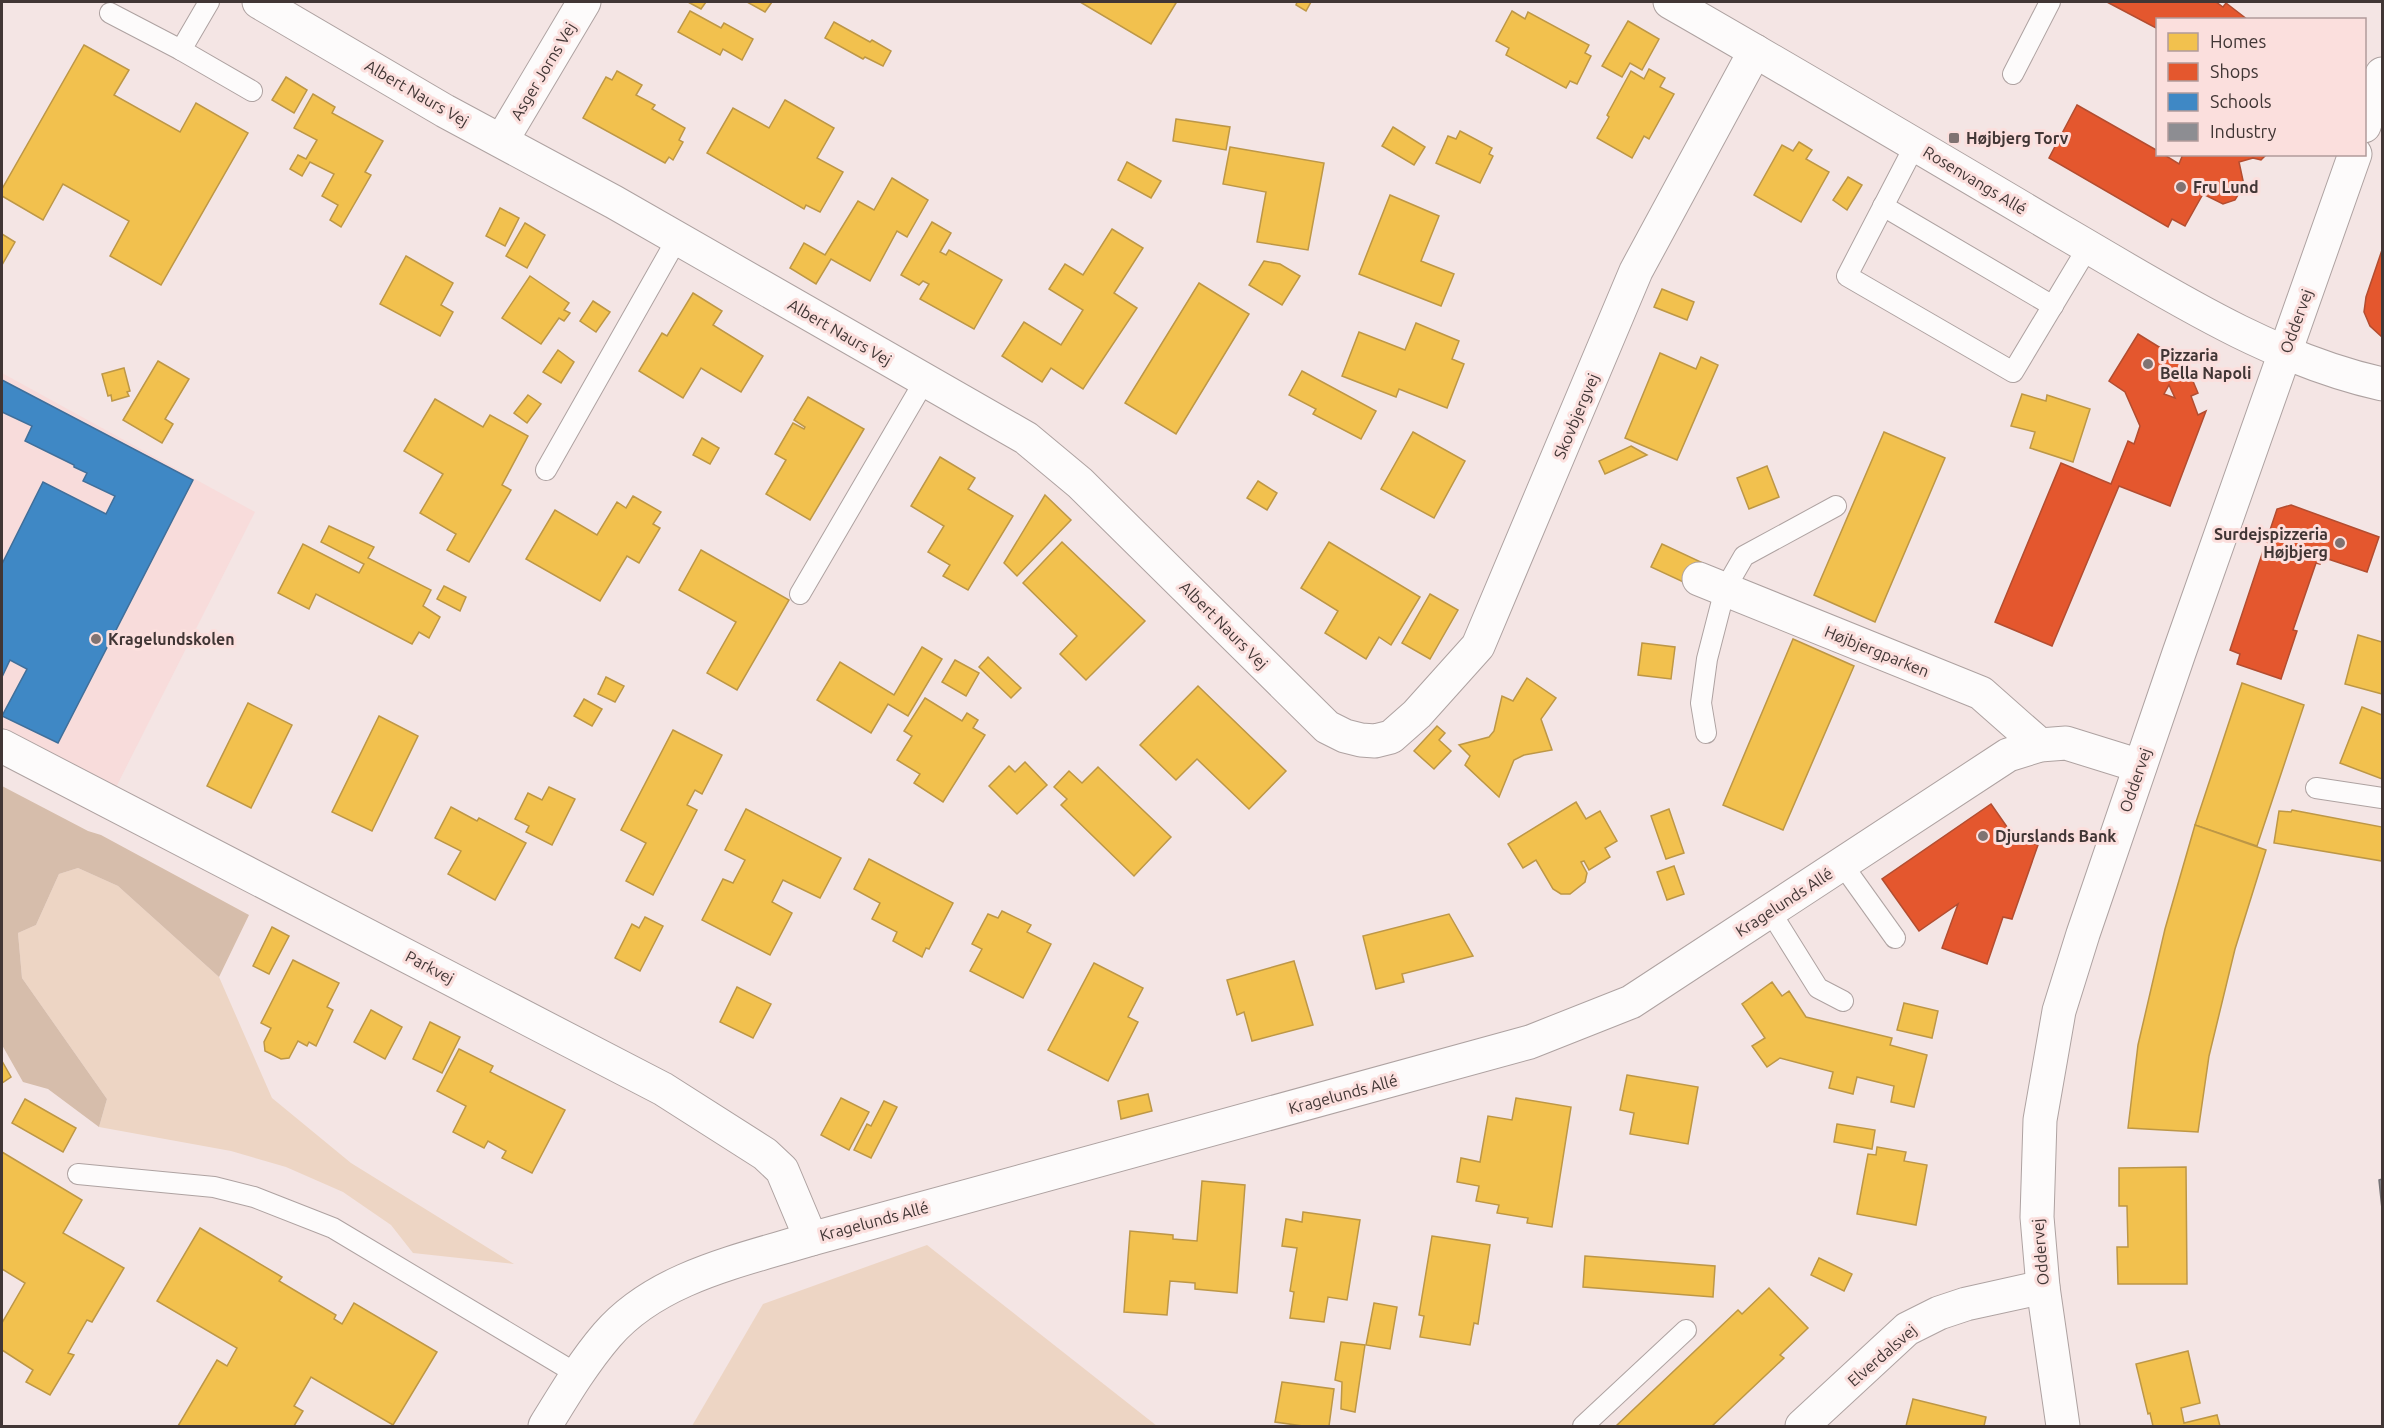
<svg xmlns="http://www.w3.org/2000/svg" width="2384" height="1428" font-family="Ubuntu,sans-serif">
<rect width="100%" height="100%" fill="#f4e5e4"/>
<path fill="#f8dcdb" d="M2,373L255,512L101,817L2,765Z"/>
<g fill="#edd5c4">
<path d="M78,868L118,886L219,977L272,1098L351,1163L514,1264L413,1253L391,1225L343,1192L286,1167L231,1151L99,1127L107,1099L22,978L18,933L36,925L59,874Z"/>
<path d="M927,1245L1157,1426H692L763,1304Z"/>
</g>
<path fill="#d6bdab" d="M2,786L88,831L101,835L249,915L219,977L118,886L78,868L59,874L36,925L18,933L22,978L107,1099L99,1127L48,1089L23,1082L2,1045Z"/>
<g fill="#f2c14e" stroke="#bd9746" stroke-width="1.5">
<path d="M688,2H706L701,9Z"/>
<path d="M747,2H772L765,12Z"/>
<path d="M1080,2H1174L1176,3L1151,44Z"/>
<path d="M1297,2H1311L1306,11L1296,5Z"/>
<path d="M690,11L721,28L724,23L753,39L742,60L723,49L720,55L678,32Z"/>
<path d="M1512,11L1525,19L1528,12L1589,45L1585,53L1591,56L1577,84L1570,81L1566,88L1506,55L1509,48L1496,41Z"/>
<path d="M1628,21L1659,39L1642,70L1630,63L1622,77L1602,66Z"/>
<path d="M834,22L870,42L872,40L891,51L883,66L865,57L863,59L825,38Z"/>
<path d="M84,45L129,70L114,95L180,132L196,103L248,133L161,285L110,256L129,221L63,184L43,220L2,196V189Z"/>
<path d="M1649,69L1665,78L1660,87L1674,94L1649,139L1644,136L1632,158L1597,138L1609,117L1607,115L1631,71L1644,79Z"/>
<path d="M617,71L642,85L636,95L655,105L652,109L685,128L679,140L683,142L673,160L669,157L665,163L583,118L606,77L612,80Z"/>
<path d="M286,77L307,90L294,113L272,100Z"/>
<path d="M313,94L335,107L332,113L383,141L365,172L371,175L341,227L330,220L338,205L322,196L334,174L310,162L302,176L290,169L298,155L306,159L317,140L294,128Z"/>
<path d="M785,100L834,128L817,158L843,172L820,212L806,205L804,209L707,153L733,108L769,128Z"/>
<path d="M1176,119L1230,127L1226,150L1173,141Z"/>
<path d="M1393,127L1425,147L1414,165L1382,146Z"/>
<path d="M1460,131L1492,148L1489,154L1493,156L1480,183L1436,163L1448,136L1456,139Z"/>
<path d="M1799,142L1812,150L1806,159L1829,172L1801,222L1754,195L1782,145L1793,151Z"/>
<path d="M1230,147L1324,163L1308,250L1257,242L1266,192L1223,184Z"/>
<path d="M1127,162L1161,181L1151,198L1118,180Z"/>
<path d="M1848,177L1862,185L1847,210L1833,200Z"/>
<path d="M892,178L928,200L907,237L897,231L870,281L831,259L816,284L790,268L804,243L825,255L858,201L874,210Z"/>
<path d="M1390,195L1439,216L1421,261L1454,274L1441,306L1359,274Z"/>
<path d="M500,208L519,218L505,246L486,236Z"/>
<path d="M932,222L951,233L940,252L946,255L949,250L1002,280L974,329L920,299L929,284L923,281L919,285L901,275Z"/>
<path d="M525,223L545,235L527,268L506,256Z"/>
<path d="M1112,229L1143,248L1114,293L1137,308L1083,389L1051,368L1042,382L1002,356L1024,322L1061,345L1083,310L1049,289L1065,264L1083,275Z"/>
<path d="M2,234L15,242L2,265Z"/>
<path d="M406,256L453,283L441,305L453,312L440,336L380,304Z"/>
<path d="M1264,261L1280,264L1300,276L1282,305L1249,285Z"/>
<path d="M530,276L569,303L564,310L570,313L564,321L559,318L541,344L502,318Z"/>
<path d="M1199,283L1249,314L1176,434L1125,403Z"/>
<path d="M1662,289L1694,302L1687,320L1654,307Z"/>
<path d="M693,293L722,311L713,325L763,356L741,392L701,368L683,398L639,371L662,333L667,336Z"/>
<path d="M593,301L610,312L596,332L580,321Z"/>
<path d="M1416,323L1459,341L1452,359L1464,364L1447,408L1399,389L1396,397L1342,376L1359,332L1405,350Z"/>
<path d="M558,350L574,362L561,383L543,372Z"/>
<path d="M1660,353L1696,369L1701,357L1718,365L1677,460L1625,438Z"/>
<path d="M158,361L189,379L165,419L173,424L162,443L123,420Z"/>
<path d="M124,368L130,391L127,392L129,396L112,401L111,395L108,396L102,374Z"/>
<path d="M1302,371L1376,411L1361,439L1313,414L1316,409L1289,395Z"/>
<path d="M2022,394L2046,401L2047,395L2090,409L2073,462L2030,448L2035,432L2011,426Z"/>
<path d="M528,395L541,404L527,423L514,413Z"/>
<path d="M808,397L864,429L810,520L766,494L786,460L775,454L793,423L804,429L805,427L794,420Z"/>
<path d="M435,399L483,427L490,415L528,436L502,485L511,490L469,562L447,550L456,534L420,513L443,474L404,451Z"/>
<path d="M1413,432L1465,461L1434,518L1381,489Z"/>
<path d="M1884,432L1945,458L1875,622L1814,595Z"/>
<path d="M702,438L719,448L710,464L693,455Z"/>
<path d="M1631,446L1647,455L1605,474L1599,461Z"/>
<path d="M940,457L975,478L968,489L1013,516L968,590L943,576L950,565L928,552L944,526L911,506Z"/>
<path d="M1767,466L1779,497L1749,509L1737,478Z"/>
<path d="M1258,481L1277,493L1267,510L1247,498Z"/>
<path d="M1045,495L1071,520L1017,576L1004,563Z"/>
<path d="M633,496L661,512L653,524L660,528L639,563L627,556L600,601L526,559L555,510L597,535L617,502L626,508Z"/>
<path d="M329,526L374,547L368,558L431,590L423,606L440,617L429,638L419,632L412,644L316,594L309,609L278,593L303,544L359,573L364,564L321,542Z"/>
<path d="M1062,542L1145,621L1086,680L1060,654L1077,636L1023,583Z"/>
<path d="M1329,542L1420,597L1391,645L1379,637L1366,659L1325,633L1338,611L1301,588Z"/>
<path d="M1662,544L1703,563L1692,586L1651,567Z"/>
<path d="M701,550L789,600L737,690L707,673L736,622L679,590Z"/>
<path d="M444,586L466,597L460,611L437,599Z"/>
<path d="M1430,594L1458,610L1430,659L1402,643Z"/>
<path d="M2358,635L2382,642V694L2345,684Z"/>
<path d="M1793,639L1854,666L1783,830L1723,805Z"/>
<path d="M1642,643L1675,647L1671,679L1638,675Z"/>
<path d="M922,647L942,659L908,716L888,704L871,733L817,700L840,662L894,695Z"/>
<path d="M988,657L1021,688L1011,698L979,667Z"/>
<path d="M955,660L979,673L966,696L942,682Z"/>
<path d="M606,677L624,686L615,702L598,694Z"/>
<path d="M1527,678L1556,698L1541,719L1552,750L1524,755L1514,760L1499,797L1465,765L1470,756L1459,745L1489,737L1494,731L1502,696L1513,701Z"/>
<path d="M2242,683L2304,705L2257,846L2195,825Z"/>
<path d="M1198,686L1286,771L1249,809L1197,759L1176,780L1140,745Z"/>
<path d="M925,698L962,721L967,713L978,720L973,728L985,735L943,802L914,783L920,774L897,760L912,736L904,731Z"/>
<path d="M584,699L602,709L592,726L574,716Z"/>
<path d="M248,703L292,725L251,808L207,786Z"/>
<path d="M2362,707L2382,715V779L2340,763Z"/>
<path d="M379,716L418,736L372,831L332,812Z"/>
<path d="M1437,726L1445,733L1439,740L1451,751L1434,769L1414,751Z"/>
<path d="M673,730L722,755L702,794L695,790L687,805L697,810L653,895L626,881L646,843L621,830Z"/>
<path d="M1025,762L1047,785L1017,814L989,786L1009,766L1015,772Z"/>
<path d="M1098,767L1171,837L1134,876L1061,805L1067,799L1054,787L1069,771L1082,783Z"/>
<path d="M549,787L575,799L552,845L526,832L529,826L515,819L528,793L542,800Z"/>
<path d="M1576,802L1586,819L1600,811L1617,841L1605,848L1610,857L1589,870L1584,861L1581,862L1587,873L1585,882L1570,894H1561L1553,889L1536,860L1523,868L1508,844Z"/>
<path d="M451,807L477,821L479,818L526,843L495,900L448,874L461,851L435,838Z"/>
<path d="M746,809L841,858L820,898L783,880L772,902L792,913L770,955L702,920L723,879L733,883L745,860L725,850Z"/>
<path d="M1669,809L1684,853L1666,859L1651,816Z"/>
<path d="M2292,810L2382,827V861L2274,843L2279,811L2291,812Z"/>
<path d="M2195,825L2266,850L2235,949L2209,1056L2198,1132L2128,1128L2138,1045L2165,929Z"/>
<path d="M869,859L953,903L929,949L926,948L922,957L893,941L897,932L872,919L880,903L854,889Z"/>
<path d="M1674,866L1684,894L1667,900L1657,872Z"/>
<path d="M1002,911L1031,925L1027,932L1051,944L1023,998L970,971L982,949L972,944L988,914L998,918Z"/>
<path d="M1449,914L1473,956L1402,974L1404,982L1376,989L1363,936Z"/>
<path d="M645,917L663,926L640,971L615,958L632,924L639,928Z"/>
<path d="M272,927L289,936L269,974L253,966Z"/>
<path d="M293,960L339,983L327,1007L333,1010L316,1046L309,1042L307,1046L298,1041L289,1058L281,1059L265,1051L264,1042L271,1028L261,1023Z"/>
<path d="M1294,961L1313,1025L1252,1041L1244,1012L1237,1015L1227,980Z"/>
<path d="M1094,963L1143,988L1128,1017L1138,1022L1108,1081L1048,1050Z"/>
<path d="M1772,982L1782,996L1789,991L1806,1017L1892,1038L1890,1045L1927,1055L1914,1107L1891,1102L1894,1086L1857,1077L1853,1094L1829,1088L1833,1072L1780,1058L1767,1067L1752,1046L1765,1038L1742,1004Z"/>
<path d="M737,987L771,1004L753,1038L720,1022Z"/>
<path d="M1904,1003L1938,1011L1932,1038L1897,1030Z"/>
<path d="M371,1010L402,1027L385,1059L354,1042Z"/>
<path d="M430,1022L460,1037L442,1073L413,1059Z"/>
<path d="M459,1049L493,1066L490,1072L565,1110L532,1173L502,1158L506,1151L488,1141L484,1148L453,1132L466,1106L437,1091Z"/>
<path d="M2,1061L11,1077L2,1083Z"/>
<path d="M1627,1075L1698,1087L1688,1144L1630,1134L1634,1113L1620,1110Z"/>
<path d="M1148,1094L1152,1111L1121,1119L1118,1101Z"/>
<path d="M841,1098L869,1112L849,1150L821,1135Z"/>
<path d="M1516,1098L1571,1107L1552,1227L1527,1223L1528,1218L1497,1213L1499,1205L1476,1201L1479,1186L1457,1182L1461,1158L1480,1162L1488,1116L1512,1120Z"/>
<path d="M25,1099L76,1128L63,1152L12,1123Z"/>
<path d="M884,1101L897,1107L871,1158L854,1150L867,1124L871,1126Z"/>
<path d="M1837,1124L1875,1130L1872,1149L1834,1142Z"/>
<path d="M1877,1147L1906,1152L1904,1161L1927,1165L1916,1225L1857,1214L1868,1154L1876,1155Z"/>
<path d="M2,1152L82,1200L63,1233L124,1268L92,1322L87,1320L68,1353L74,1355L50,1395L26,1382L33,1370L2,1350V1323L25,1283L2,1269Z"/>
<path d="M2186,1167L2187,1284H2118L2117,1247H2128L2127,1206H2119V1168Z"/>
<path d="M1202,1181L1245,1185L1237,1293L1195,1289V1283L1170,1281L1167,1315L1124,1312L1130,1231L1173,1235V1239L1197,1241Z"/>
<path d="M1303,1212L1360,1220L1347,1300L1328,1297L1324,1322L1290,1318L1294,1292L1290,1291L1297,1248L1282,1246L1286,1219L1302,1222Z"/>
<path d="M200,1228L282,1277L279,1281L336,1315L334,1319L342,1324L354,1303L437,1352L393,1425L311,1377L294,1406L303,1411L294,1426H178L217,1360L227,1366L237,1348L157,1301Z"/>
<path d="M1432,1236L1490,1245L1478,1324L1474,1323L1470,1345L1420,1337L1424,1316L1419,1315Z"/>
<path d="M1585,1256L1715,1266L1713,1297L1583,1287Z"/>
<path d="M1819,1258L1852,1274L1844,1291L1811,1275Z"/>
<path d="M1769,1288L1808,1328L1780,1355L1784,1358L1712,1426H1616L1738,1310L1742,1314Z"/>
<path d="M1374,1303L1397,1307L1390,1349L1366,1345Z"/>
<path d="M1341,1342L1365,1345L1355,1412L1341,1409L1342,1382L1335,1380Z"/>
<path d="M2188,1351L2200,1403L2181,1408L2184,1423L2217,1415L2220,1426H2153L2150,1413L2148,1414L2136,1364Z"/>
<path d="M1282,1382L1334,1389L1329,1426H1303L1275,1422Z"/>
<path d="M1913,1399L1986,1417L1984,1426H1906Z"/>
</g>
<g fill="#e4572e" stroke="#b34d30" stroke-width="1.5" fill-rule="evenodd">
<path d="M2107,2H2216L2223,7L2226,3L2248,20H2158V29Z"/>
<path d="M2077,105L2158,151V154H2163L2179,164L2183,154H2267L2261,160L2253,158L2239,162L2244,185L2235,200L2223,204L2203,194L2185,226L2172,219L2168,227L2049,158Z"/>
<path d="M2382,250V337L2370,326L2364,312L2366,297Z"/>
<path d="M2138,334L2185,363L2179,371L2183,378L2190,374L2198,393L2191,396L2198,415L2206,411L2170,506L2119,486L2052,646L1995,622L2061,463L2111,484L2128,441L2134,444L2140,426L2125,392L2109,381ZM2169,385L2175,398L2164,394Z"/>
<path d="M2291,505L2379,537L2367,572L2322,557L2320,564L2316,563L2293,630L2297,631L2281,679L2237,664L2240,654L2230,650L2277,509Z"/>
<path d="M1991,804L2014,837L2038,845L2012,919L2003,917L1987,964L1942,948L1958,904L1919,931L1882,879Z"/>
</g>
<path fill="#3f88c5" stroke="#406f9a" stroke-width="1.5" d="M2,380L193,480L58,743L2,716L27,669L10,660L2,677V564L43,482L106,514L115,496L83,481L87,473L74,467V465L25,441L32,426L2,412Z"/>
<path fill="#8d8d92" stroke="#767376" stroke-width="1.5" d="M2382,1179V1209L2379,1180Z"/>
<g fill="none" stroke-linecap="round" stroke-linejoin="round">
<defs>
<g id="service">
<path d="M110,13L181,50L252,91"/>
<path d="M181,50L209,2"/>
<path d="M2013,74L2050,2"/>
<path d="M1915,145L1847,276L2013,372L2088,247"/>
<path d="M1883,206L2053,306"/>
<path d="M546,470L677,239"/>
<path d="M800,594L925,380"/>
<path d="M1706,733L1701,703L1707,659L1725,589L1744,556L1836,506"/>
<path d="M2316,788L2382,798"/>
<path d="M1842,864L1895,938"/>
<path d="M1770,911L1818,988L1843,1001"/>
<path d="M78,1174L214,1187L254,1197L333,1228L577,1374"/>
<path d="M1583,1426L1686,1330"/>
</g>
<g id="minor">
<path d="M259,2L445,111L614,202L1026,438L1080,483L1327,727L1345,736L1361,740L1375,741L1391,737L1417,714L1478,646L1636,271L1755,51"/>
<path d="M502,140L584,2"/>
<path d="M1699,579L1981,693L2040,745"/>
<path d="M2,746L663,1089L765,1154L782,1170L811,1239"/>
<path d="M545,1426C564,1395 583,1363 607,1335C657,1277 740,1261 811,1239L1530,1042L1631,1002L2008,755L2040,745L2066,743L2140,766"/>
<path d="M1802,1426L1907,1329L1939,1313L1966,1304L2043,1287"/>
</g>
<g id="tertiary">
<path d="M1670,2C1801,77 1931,154 2061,231C2163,290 2266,358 2382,384"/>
<path d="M2364,126L2382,74"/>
<path d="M2063,1426L2043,1287L2037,1217L2040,1120L2059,1011L2083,934L2179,653L2355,154"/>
</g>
</defs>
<use href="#service" stroke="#aea2a1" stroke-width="22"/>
<use href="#minor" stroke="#aea2a1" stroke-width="35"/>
<use href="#tertiary" stroke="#aea2a1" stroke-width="35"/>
<use href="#service" stroke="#fdfbfb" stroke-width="20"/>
<use href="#minor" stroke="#fdfbfb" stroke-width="33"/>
<use href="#tertiary" stroke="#fdfbfb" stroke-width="33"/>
</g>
<g fill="#807372" stroke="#fbdfdd" stroke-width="2">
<rect x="1948" y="132" width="12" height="12" rx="3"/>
<circle cx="2181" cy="187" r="6"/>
<circle cx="2148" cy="364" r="6"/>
<circle cx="2340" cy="543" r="6"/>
<circle cx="96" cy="639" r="6"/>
<circle cx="1983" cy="836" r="6"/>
</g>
<g text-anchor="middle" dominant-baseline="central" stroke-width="6" stroke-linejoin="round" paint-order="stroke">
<g font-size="16" fill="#413635" stroke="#fbdfdd">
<text transform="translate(543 71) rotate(-59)">Asger Jorns Vej</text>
<text transform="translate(417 93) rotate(30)">Albert Naurs Vej</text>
<text transform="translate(1975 180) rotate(31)">Rosenvangs Allé</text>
<text transform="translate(2296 321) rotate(-70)">Oddervej</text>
<text transform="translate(840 332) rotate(30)">Albert Naurs Vej</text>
<text transform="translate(1576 416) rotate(-67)">Skovbjergvej</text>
<text transform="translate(1224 625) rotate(45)">Albert Naurs Vej</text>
<text transform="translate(1877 651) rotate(22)">Højbjergparken</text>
<text transform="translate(2135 780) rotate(-71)">Oddervej</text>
<text transform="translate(1784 902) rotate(-33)">Kragelunds Allé</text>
<text transform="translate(430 967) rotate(28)">Parkvej</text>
<text transform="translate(1343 1094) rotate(-15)">Kragelunds Allé</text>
<text transform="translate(874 1221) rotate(-15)">Kragelunds Allé</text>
<text transform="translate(2040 1252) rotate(-95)">Oddervej</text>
<text transform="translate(1882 1355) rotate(-41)">Elverdalsvej</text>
</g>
<g font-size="16" font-weight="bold" fill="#413635" stroke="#fbdfdd" text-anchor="start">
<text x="1966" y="138">Højbjerg Torv</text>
<text x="2193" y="187">Fru Lund</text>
<text x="2160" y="355">Pizzaria<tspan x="2160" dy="18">Bella Napoli</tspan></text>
<text x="2328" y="534" text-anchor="end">Surdejspizzeria<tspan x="2328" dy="18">Højbjerg</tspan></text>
<text x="108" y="639">Kragelundskolen</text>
<text x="1995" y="836">Djurslands Bank</text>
</g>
</g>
<rect width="2384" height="1428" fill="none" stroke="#413635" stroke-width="6"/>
<rect x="2156" y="18" width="210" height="138" fill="#fbdfdd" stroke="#b19b9a" stroke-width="1.5"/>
<rect x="2168" y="33" width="30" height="18" fill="#f2c14e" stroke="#b19b9a" stroke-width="1.5"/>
<text x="2210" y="48" font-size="18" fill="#413635">Homes</text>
<rect x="2168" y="63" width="30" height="18" fill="#e4572e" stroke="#b19b9a" stroke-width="1.5"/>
<text x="2210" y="78" font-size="18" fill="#413635">Shops</text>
<rect x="2168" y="93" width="30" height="18" fill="#3f88c5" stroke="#b19b9a" stroke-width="1.5"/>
<text x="2210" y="108" font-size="18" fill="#413635">Schools</text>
<rect x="2168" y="123" width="30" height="18" fill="#8d8d92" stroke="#b19b9a" stroke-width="1.5"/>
<text x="2210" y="138" font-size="18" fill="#413635">Industry</text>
</svg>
